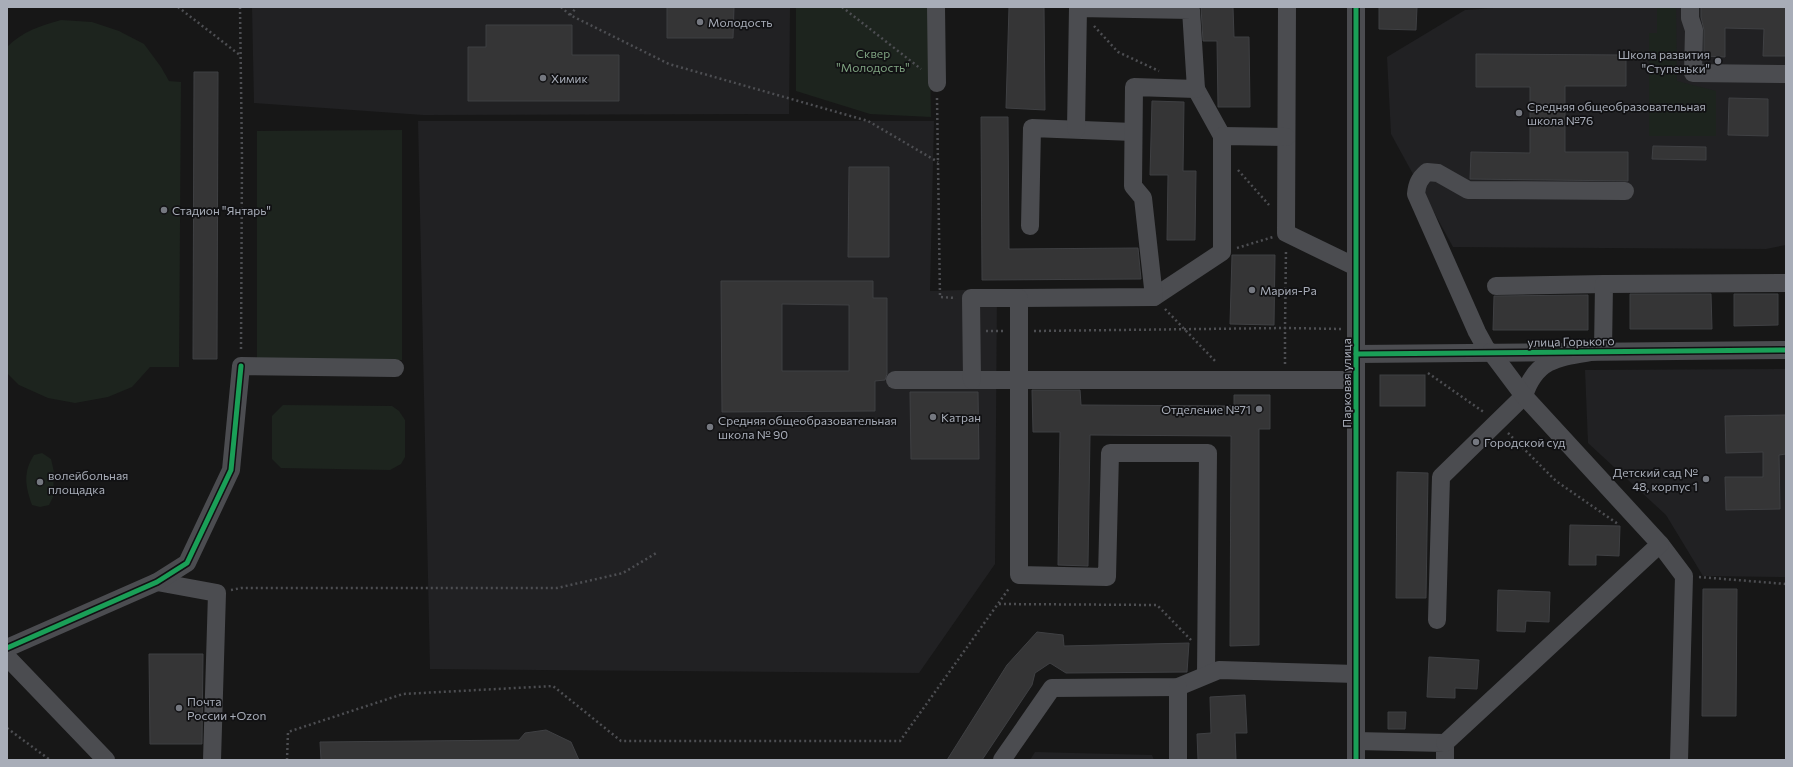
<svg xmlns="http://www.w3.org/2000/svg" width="1793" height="767" font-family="Commissioner,sans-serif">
<rect width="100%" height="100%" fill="#171717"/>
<g fill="#212123">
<path d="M252,7H790L789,114L423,115L254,103Z"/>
<path d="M1507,7H1786V245L1766,249L1453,247L1391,134L1387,57L1465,10Z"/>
<path d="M418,121H934L930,291L997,289L995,564L919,673L430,669Z"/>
<path d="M1786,369V577L1703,576L1666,515L1588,443L1585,370Z"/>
<path d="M1035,752L1152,755L1154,760H1030Z"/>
</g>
<g fill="#1d241e">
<path d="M796,7H929L931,117L870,114L796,91Z"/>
<path d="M1657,7H1676L1677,81L1716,91V136H1649V33H1657Z"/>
<path d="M61,20L92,22L119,31L144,44L161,67L169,81L181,82L179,367H150L132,387L108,397L75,403L48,398L19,385L7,373V47C23,31 40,26 61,20Z"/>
<path d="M402,130V360H257V131Z"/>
<path d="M283,405L392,406L399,411L405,420V457L401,464L390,470L281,468L272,459V416Z"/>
<path d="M42,453L51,459L54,472L53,497L49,505L40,507L32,505C25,486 23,472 34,455Z"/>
</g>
<g fill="#353536" stroke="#3f4043" fill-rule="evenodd">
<path d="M667,7H734L733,38H667Z"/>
<path d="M1009,7H1044L1045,110L1006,108Z"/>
<path d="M1201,7H1233L1234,37H1249L1250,107H1218L1217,41H1203Z"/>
<path d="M1379,7H1417L1416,30L1379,29Z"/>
<path d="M1701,7H1786V56H1763L1764,29L1725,28V57L1704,56V30L1701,17Z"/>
<path d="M486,25H572V55H619V101H468V47H486Z"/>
<path d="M1476,54L1626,55V86H1565V152H1628V181L1470,179L1471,152L1530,153V87H1476Z"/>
<path d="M194,72H218L217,359H193Z"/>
<path d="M1729,98L1768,99V136L1728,135Z"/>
<path d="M1152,101L1184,102L1183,171H1196L1195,240H1167L1168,175H1150Z"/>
<path d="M981,117H1008L1009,249L1138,248L1141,279L982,280Z"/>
<path d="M1653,146L1706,147V160L1652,159Z"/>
<path d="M849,167H889V257H848Z"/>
<path d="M1232,255H1275L1274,325L1230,324Z"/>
<path d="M721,281H873V298H887V374L885,380L875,381V411L722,412ZM782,304L849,305V371H782Z"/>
<path d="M1630,294H1711L1712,329H1630Z"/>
<path d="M1734,294H1778V325L1734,326Z"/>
<path d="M1588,295V330H1493L1494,296Z"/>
<rect x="1380" y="375" width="45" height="31"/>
<path d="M1032,390H1080L1081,405L1234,406V395H1270V429H1259V645L1230,646L1231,436L1090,435L1088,566L1058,565L1060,432H1033Z"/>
<path d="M910,392H978L979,459H911Z"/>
<path d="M1786,415V454L1779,455L1780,509L1726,510L1725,477H1763V452L1726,453L1725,416Z"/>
<path d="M1397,472L1428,473L1426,598H1396Z"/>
<path d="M1570,525L1620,526L1619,556L1596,555V565H1569Z"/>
<path d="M1703,589H1737L1736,716H1702Z"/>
<path d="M1498,590L1550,592L1549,622L1526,621L1525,632L1497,631Z"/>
<path d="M1037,632L1063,635L1064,646L1189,643L1187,672L1066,673L1050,663L1035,673L1032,685L982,760H947L1007,665Z"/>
<path d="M149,654H203L202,744H150Z"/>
<path d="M1429,657L1479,660L1477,689L1455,688V698L1427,697Z"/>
<path d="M1245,695L1247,733H1235L1236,760H1198L1197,734L1211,733L1210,697Z"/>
<path d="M1388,712H1406L1405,729H1388Z"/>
<path d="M546,730L571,742L579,760H321L320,742L519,740L525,733Z"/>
</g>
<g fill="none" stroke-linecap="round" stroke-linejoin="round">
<g stroke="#4d4e52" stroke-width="2.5" stroke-dasharray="2 3" stroke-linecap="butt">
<path d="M178,7L241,56"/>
<path d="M240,7L242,159L241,350"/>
<path d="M561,7L570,15L669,64L868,121L938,162"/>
<path d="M842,7L921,69"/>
<path d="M570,15L577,7"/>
<path d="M1094,26L1118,52L1159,71"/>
<path d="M937,98L940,297L956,298"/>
<path d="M1238,170L1269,205"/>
<path d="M1237,248L1273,237"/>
<path d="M1165,309L1217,363"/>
<path d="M986,331H1003"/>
<path d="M1034,331L1285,328L1286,250"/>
<path d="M1285,364V328L1342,329"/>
<path d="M1428,373L1485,413"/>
<path d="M1508,433L1556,481L1618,524"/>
<path d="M1699,577L1786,584"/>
<path d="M231,590L241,588H557L623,573L658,552"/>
<path d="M999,604L1157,605L1191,640"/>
<path d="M7,728L50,760"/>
<path d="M287,760L288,732L403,694L553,686L621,741H900L1010,587"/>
</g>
<g stroke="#4b4c50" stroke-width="18">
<path d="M936,7L937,83"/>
<path d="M1287,7L1286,233L1356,267"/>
<path d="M1690,7V18L1694,30L1693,73L1786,74"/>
<path d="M1196,89L1222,136"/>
<path d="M1030,226L1032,128L1133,132"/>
<path d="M1496,286L1604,284"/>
<path d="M1154,297L1222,252V136L1286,137"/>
<path d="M1019,298L1154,297L1143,198L1133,186L1134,87L1196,89L1191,10L1078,8L1076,129"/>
<path d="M1488,352L1477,332L1416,194C1417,184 1419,179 1427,172L1438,173L1468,190L1625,191"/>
<path d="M1356,354L1786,350"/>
<path d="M895,380H1356"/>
<path d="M972,380L971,298H1019V575L1107,577L1110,453H1208L1206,674"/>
<path d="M1660,544L1684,576L1679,760"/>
<path d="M157,582L217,593L212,760"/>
<path d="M1437,620L1441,477L1524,396C1537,354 1566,357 1603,350L1604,284L1786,283"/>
<path d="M7,648L157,582L187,563L231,470L241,366L395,368"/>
<path d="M7,657L106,760"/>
<path d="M1356,741L1445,743V760"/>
<path d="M1445,743L1660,544L1524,396L1491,352"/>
<path d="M1002,760L1052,688L1178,687L1219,670L1356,674"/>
<path d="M1178,760V687"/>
<path d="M1356,760V7"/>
</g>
<defs>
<g id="cycleway">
<path d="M1356,354L1786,350"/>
<path d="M7,648L157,582L187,563L231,470L241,366"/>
<path d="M1356,760V7"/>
</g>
</defs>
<use href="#cycleway" stroke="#111113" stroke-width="8"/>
<use href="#cycleway" stroke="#1a9f57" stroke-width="5"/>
</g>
<g fill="#757880" stroke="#111113" stroke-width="1.5">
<circle cx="700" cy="22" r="4"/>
<circle cx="1718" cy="61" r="4"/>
<circle cx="543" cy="78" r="4"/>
<circle cx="1519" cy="113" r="4"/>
<circle cx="164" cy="210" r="4"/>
<circle cx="1252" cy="290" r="4"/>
<circle cx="1259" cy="409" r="4"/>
<circle cx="933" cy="417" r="4"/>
<circle cx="710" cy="427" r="4"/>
<circle cx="1476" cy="442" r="4"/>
<circle cx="1706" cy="479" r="4"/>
<circle cx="40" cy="482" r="4"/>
<circle cx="179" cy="708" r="4"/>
</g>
<g text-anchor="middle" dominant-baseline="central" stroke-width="3.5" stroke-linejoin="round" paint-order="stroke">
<g font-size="12" fill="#a8adb8" stroke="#111113" text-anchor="start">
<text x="708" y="22">Молодость</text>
<text x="1710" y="54" text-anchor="end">Школа развития<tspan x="1710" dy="14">"Ступеньки"</tspan></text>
<text x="551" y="78">Химик</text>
<text x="1527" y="106">Средняя общеобразовательная<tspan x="1527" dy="14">школа №76</tspan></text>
<text x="172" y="210">Стадион "Янтарь"</text>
<text x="1260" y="290">Мария-Ра</text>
<text x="1251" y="409" text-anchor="end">Отделение №71</text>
<text x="941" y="417">Катран</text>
<text x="718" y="420">Средняя общеобразовательная<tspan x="718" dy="14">школа № 90</tspan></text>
<text x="1484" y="442">Городской суд</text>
<text x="1698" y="472" text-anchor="end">Детский сад №<tspan x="1698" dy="14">48, корпус 1</tspan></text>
<text x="48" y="475">волейбольная<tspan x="48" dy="14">площадка</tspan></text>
<text x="187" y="701">Почта<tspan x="187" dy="14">России +Ozon</tspan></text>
</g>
<g font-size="12" fill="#7fa381" stroke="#111113">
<text x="873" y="53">Сквер<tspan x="873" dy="14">"Молодость"</tspan></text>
</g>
<g font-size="12" fill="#a8adb8" stroke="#111113">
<text transform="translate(1571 341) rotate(-1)">улица Горького</text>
<text transform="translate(1346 383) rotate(-90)">Парковая улица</text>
</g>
</g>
<rect width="1793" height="767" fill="none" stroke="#a8adb8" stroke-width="16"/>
</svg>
